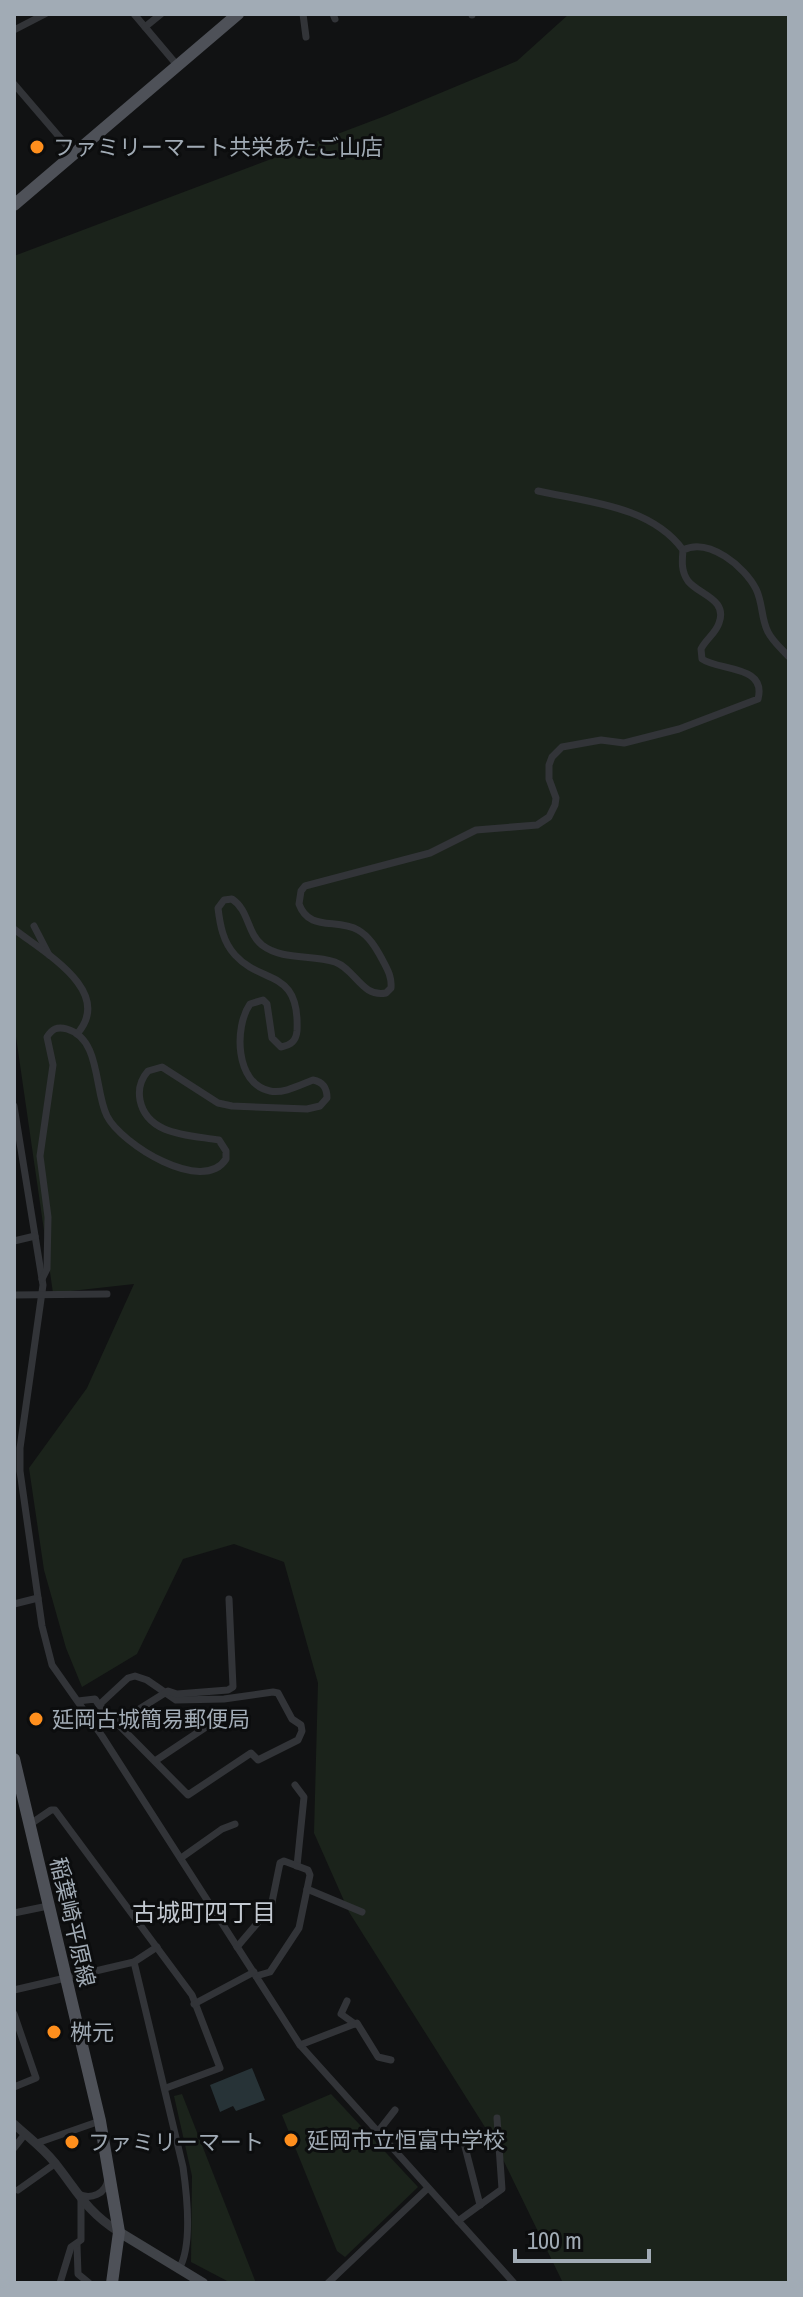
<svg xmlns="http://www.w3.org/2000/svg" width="803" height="2297" font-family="'Archivo Narrow','Noto Sans JP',sans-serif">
<rect width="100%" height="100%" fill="#111213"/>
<g fill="#1b231b">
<path d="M569,14H789V2283H563L495,2143L349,1912L314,1833L318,1683L284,1562L234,1544L183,1559L137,1654L82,1687L66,1648L44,1570L29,1468L87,1388L134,1284L53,1293L14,1023V256L385,116L517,61Z"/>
<path d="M182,2094L256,2283H231L191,2262L192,2176L174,2096Z"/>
<path d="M331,2094L418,2187L345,2257L337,2251L282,2115Z"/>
</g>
<path fill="#273337" d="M252,2068L265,2100L236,2111L233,2106L220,2112L210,2085Z"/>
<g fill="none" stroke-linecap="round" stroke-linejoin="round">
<g stroke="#323438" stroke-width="7">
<path d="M134,14L177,65"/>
<path d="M303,14L306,37"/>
<path d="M333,14L335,19"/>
<path d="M472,14V15"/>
<path d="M145,27L161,14"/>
<path d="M14,30L45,14"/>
<path d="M14,84L74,154"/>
<path d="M538,491C588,502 651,506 683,550"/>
<path d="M34,926L49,955"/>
<path d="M14,929C43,952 115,991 77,1034"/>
<path d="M14,1106L43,1285L20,1448V1471L42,1626L52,1665L102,1736L300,2045L514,2283"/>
<path d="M14,1241L35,1236"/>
<path d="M42,1279L47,1269L48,1217L40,1156L53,1065L47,1037C52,1029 57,1026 67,1029C101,1039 94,1090 107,1116C121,1144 203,1195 226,1159V1151L219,1140C191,1135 147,1136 140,1100C138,1089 141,1079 148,1071L162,1067L218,1103L232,1106L307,1109L320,1106L327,1098C327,1088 323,1082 313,1080C300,1085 283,1094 270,1091C235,1084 234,1027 250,1004L263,1000L267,1004L272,1038L281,1047C291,1045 296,1041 297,1031C300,968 262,985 235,955C223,942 220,925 218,908L224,900L232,899C249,910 247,933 262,945C283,961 312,954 335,962C355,969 362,998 386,993L391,988C392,976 387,969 382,959C376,948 369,936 358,930C337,918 309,932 299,904L301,891L305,886L430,853L476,830L537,825L549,817L555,805L556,798L549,779V765L552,757L562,747L601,740L624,743L679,729L758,699C767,665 719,671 702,659L701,649C706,639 716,633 719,623C728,599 699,595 688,581C681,571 682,561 683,550C709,537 745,567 756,589C763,603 761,619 768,632C773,642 782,649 789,657"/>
<path d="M14,1295L107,1294"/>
<path d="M14,1604L38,1598"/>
<path d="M78,1701L95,1699L99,1705L128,1678L135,1676L147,1680L176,1700L224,1699L273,1692L278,1693L292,1719L301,1725L302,1731L298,1740L258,1760L251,1753L188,1795L99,1705"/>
<path d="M117,1723L168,1691L177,1694L228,1690L233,1687L229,1599"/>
<path d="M155,1761L230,1711"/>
<path d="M295,1785L304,1797L297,1866"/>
<path d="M29,1825L51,1810H55L192,1995L220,2068L166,2088"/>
<path d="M181,1858L222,1829L235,1824"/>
<path d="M307,1889L362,1912"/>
<path d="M14,1913L48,1906"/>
<path d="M237,1947L271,1907L280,1863L284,1861L308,1870L310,1875L299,1928L270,1972L256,1976"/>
<path d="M134,1962L183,2167C187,2195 193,2245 179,2269"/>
<path d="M14,1990L134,1962L157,1947"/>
<path d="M347,2001L341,2014L355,2024"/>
<path d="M194,2004L254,1972"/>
<path d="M14,2014L36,2078L14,2087"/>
<path d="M300,2045L357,2023L378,2057L391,2060"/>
<path d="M377,2133L395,2110"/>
<path d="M37,2143L100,2121"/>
<path d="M464,2143L480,2205"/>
<path d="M14,2148L25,2134"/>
<path d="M18,2190L56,2163"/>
<path d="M78,2194C91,2200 106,2194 108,2179"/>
<path d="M458,2221L502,2189L497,2118"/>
<path d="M77,2245L78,2274L89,2283"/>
<path d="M60,2283L71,2247L81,2240V2200"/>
<path d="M328,2283L428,2188"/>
</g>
<path stroke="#323438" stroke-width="9" d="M14,2124C28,2137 43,2148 55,2163C78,2192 86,2211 119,2232"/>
<path stroke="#404348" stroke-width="10" d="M119,2232L203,2283"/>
<g stroke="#4e5158" stroke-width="12">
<path d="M14,205L238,14"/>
<path d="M14,1759L100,2121L119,2232L112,2283"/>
</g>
</g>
<g fill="#ff8f1d" stroke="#0c0d0e" stroke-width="3">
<circle cx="37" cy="147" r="8"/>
<circle cx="36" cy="1719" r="8"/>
<circle cx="54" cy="2032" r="8"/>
<circle cx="291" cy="2140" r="8"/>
<circle cx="72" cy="2142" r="8"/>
</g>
<g text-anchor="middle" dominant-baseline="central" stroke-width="6" stroke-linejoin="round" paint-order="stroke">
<g font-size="22" fill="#a1abb5" stroke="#0c0d0e" text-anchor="start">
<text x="53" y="147">ファミリーマート共栄あたご山店</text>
<text x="52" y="1719">延岡古城簡易郵便局</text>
<text x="70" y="2032">桝元</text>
<text x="307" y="2140">延岡市立恒富中学校</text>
<text x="88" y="2142">ファミリーマート</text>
</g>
<g font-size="22" fill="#a1abb5" stroke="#0c0d0e">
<text transform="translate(73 1922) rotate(77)">稲葉崎平原線</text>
</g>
<g font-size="24" fill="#c3c9d1" stroke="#0c0d0e">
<text x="204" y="1912">古城町四丁目</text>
</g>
</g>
<rect width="803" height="2297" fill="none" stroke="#a1abb5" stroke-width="32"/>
<path d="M515 2249v12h134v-12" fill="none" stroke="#a1abb5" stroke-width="4"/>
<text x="527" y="2249" font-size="24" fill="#a1abb5" stroke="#0c0d0e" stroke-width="6" paint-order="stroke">100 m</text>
</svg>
